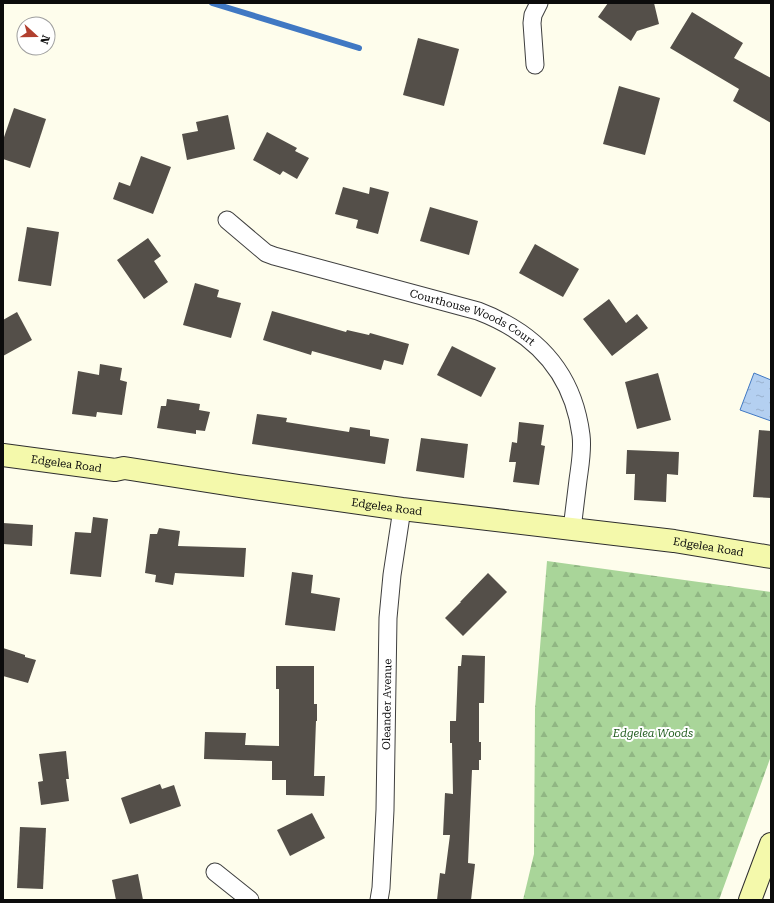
<svg xmlns="http://www.w3.org/2000/svg" width="774" height="903" font-family="'Roboto Serif',serif">
<defs>
<pattern id="forest-firs" width="22" height="20" patternUnits="userSpaceOnUse"><rect width="22" height="20" fill="#a9d599"/><path d="M5 1l3.5 6h-7zM16 11l3.5 6h-7z" fill="#90b683"/></pattern>
<pattern id="water-ripples" width="26" height="14" patternUnits="userSpaceOnUse"><rect width="26" height="14" fill="#b4d0f1"/><path d="M2 4q2-2 4 0t4 0M15 11q2-2 4 0t4 0" fill="none" stroke="#9ab1cd"/></pattern>
</defs>
<rect width="100%" height="100%" fill="#fefdec"/>
<path fill="url(#forest-firs)" d="M547,561L771,592V756L719,900H523L534,854L535,709Z"/>
<path fill="url(#water-ripples)" stroke="#4078c3" d="M754,373L771,380V421L740,410Z"/>
<g fill="none" stroke-linecap="round" stroke-linejoin="round">
<path stroke="#4078c3" stroke-width="6" d="M212,3L359,48"/>
</g>
<g fill="#544f49">
<path d="M608,3H654L659,24L637,31L631,41L598,17Z"/>
<path d="M692,12L743,43L734,58L771,78V123L733,101L739,89L670,48Z"/>
<path d="M418,38L459,49L444,106L403,95Z"/>
<path d="M619,86L660,98L645,155L603,144Z"/>
<path d="M14,108L46,119L30,168L3,159V140Z"/>
<path d="M228,115L235,149L187,160L182,134L198,131L196,122Z"/>
<path d="M267,132L297,148L295,151L309,158L297,179L283,171L280,175L253,160Z"/>
<path d="M141,156L171,167L153,214L113,199L119,182L130,186Z"/>
<path d="M343,187L369,194L370,187L389,192L378,234L356,228L358,220L335,214Z"/>
<path d="M430,207L478,221L469,255L420,241Z"/>
<path d="M27,227L59,232L51,286L18,281Z"/>
<path d="M148,238L161,256L154,261L168,282L144,299L117,260Z"/>
<path d="M535,244L579,269L563,297L519,273Z"/>
<path d="M195,283L219,290L217,297L241,303L231,338L183,325Z"/>
<path d="M609,299L626,323L637,314L648,328L612,356L583,319Z"/>
<path d="M272,311L346,332L347,330L369,335L370,333L409,344L403,365L384,360L381,370L312,351L311,355L263,340Z"/>
<path d="M17,312L32,340L3,356V320Z"/>
<path d="M452,346L496,368L481,397L437,375Z"/>
<path d="M100,364L122,368L120,380L127,382L122,415L97,412L96,417L72,414L78,371L99,375Z"/>
<path d="M658,373L671,420L637,429L625,382Z"/>
<path d="M167,399L200,404L199,410L210,412L205,431L196,430V434L157,428L161,406H166Z"/>
<path d="M257,414L287,418L286,422L349,432L350,427L370,430V436L389,439L385,464L252,444Z"/>
<path d="M519,422L544,425L541,445L545,446L539,485L513,482L516,462H509L512,442L517,443Z"/>
<path d="M759,430L771,431V498L753,497Z"/>
<path d="M421,438L468,444L464,478L416,471Z"/>
<path d="M627,450L679,452L678,475L667,474L666,502L634,500L635,474H626Z"/>
<path d="M93,517L108,519L101,577L70,574L75,532L91,533Z"/>
<path d="M3,523L33,525L32,546L3,544Z"/>
<path d="M159,528L180,531L178,546L246,548L244,577L175,573L173,585L155,582L156,575L145,573L150,534H157Z"/>
<path d="M292,572L313,575L311,593L340,598L335,631L285,625Z"/>
<path d="M488,573L507,592L463,636L445,618L461,602H460Z"/>
<path d="M3,648L25,655V657L36,660L28,683L3,676Z"/>
<path d="M462,655L485,656L484,703H479V742H481V760H479V770H472L468,863L475,864L471,900H437L440,873L445,874L450,835H443L445,793L453,794L452,743H450V721H456L458,666H461Z"/>
<path d="M276,666H314V704H317V721H316L314,776H325L324,796L286,795V780H272V761L204,759L205,732L246,733L245,745L279,746V689H276Z"/>
<path d="M66,751L69,779H66L69,801L41,805L38,782L43,781L39,754Z"/>
<path d="M160,784L162,789L174,785L181,806L130,824L121,798Z"/>
<path d="M312,813L325,838L290,856L277,830Z"/>
<path d="M20,827L46,828L43,889L17,888Z"/>
<path d="M138,874L143,900H116L112,880Z"/>
</g>
<g fill="none" stroke-linecap="round" stroke-linejoin="round">
<defs>
<g id="street">
<path d="M535,65L532,23L533,15L539,3"/>
<path id="s1" d="M227,220L266,253L274,256L478,311C536,333 573,372 581,435C583,450 580,465 578,480C576,496 574,513 572,529"/>
<path d="M215,872L250,900"/>
<path id="s2" d="M379,900L381,888L385,810L388,618L392,575L402,509"/>
</g>
<g id="secondary">
<path id="s3" d="M3,455L115,470L124,468L239,486L402,509L674,541L771,557"/>
<path d="M750,900L771,844"/>
</g>
</defs>
<use href="#street" stroke="#3f3f3f" stroke-width="19"/>
<use href="#secondary" stroke="#2e2e2e" stroke-width="24"/>
<use href="#street" stroke="#fff" stroke-width="17"/>
<use href="#secondary" stroke="#f4f9ab" stroke-width="22"/>
</g>
<g text-anchor="middle" dominant-baseline="central" stroke-width="4" stroke-linejoin="round" paint-order="stroke">
<g font-size="11" fill="#0c0c0c" stroke="#fff">
<text stroke="none"><textPath href="#s1" startOffset="268">Courthouse Woods Court</textPath></text>
<text stroke="none"><textPath href="#s3" startOffset="64">Edgelea Road</textPath></text>
<text stroke="none"><textPath href="#s3" startOffset="388">Edgelea Road</textPath></text>
<text stroke="none"><textPath href="#s3" startOffset="712">Edgelea Road</textPath></text>
<text stroke="none"><textPath href="#s2" startOffset="196">Oleander Avenue</textPath></text>
</g>
<g font-size="11" font-style="italic" fill="#235e21" stroke="#fff">
<text x="653" y="733">Edgelea Woods</text>
</g>
</g>
<rect width="774" height="903" fill="none" stroke="#0c0c0c" stroke-width="8"/>
<g transform="translate(36 36) rotate(111)"><circle r="19" fill="#ffffff" stroke="#9e9e9e"/>
<path d="M0-3L7 15L0 10L-7 15Z" fill="#b13f2e"/>
<text y="-6" font-size="11" font-weight="bold" text-anchor="middle" fill="#0c0c0c">N</text>
</g>
</svg>
